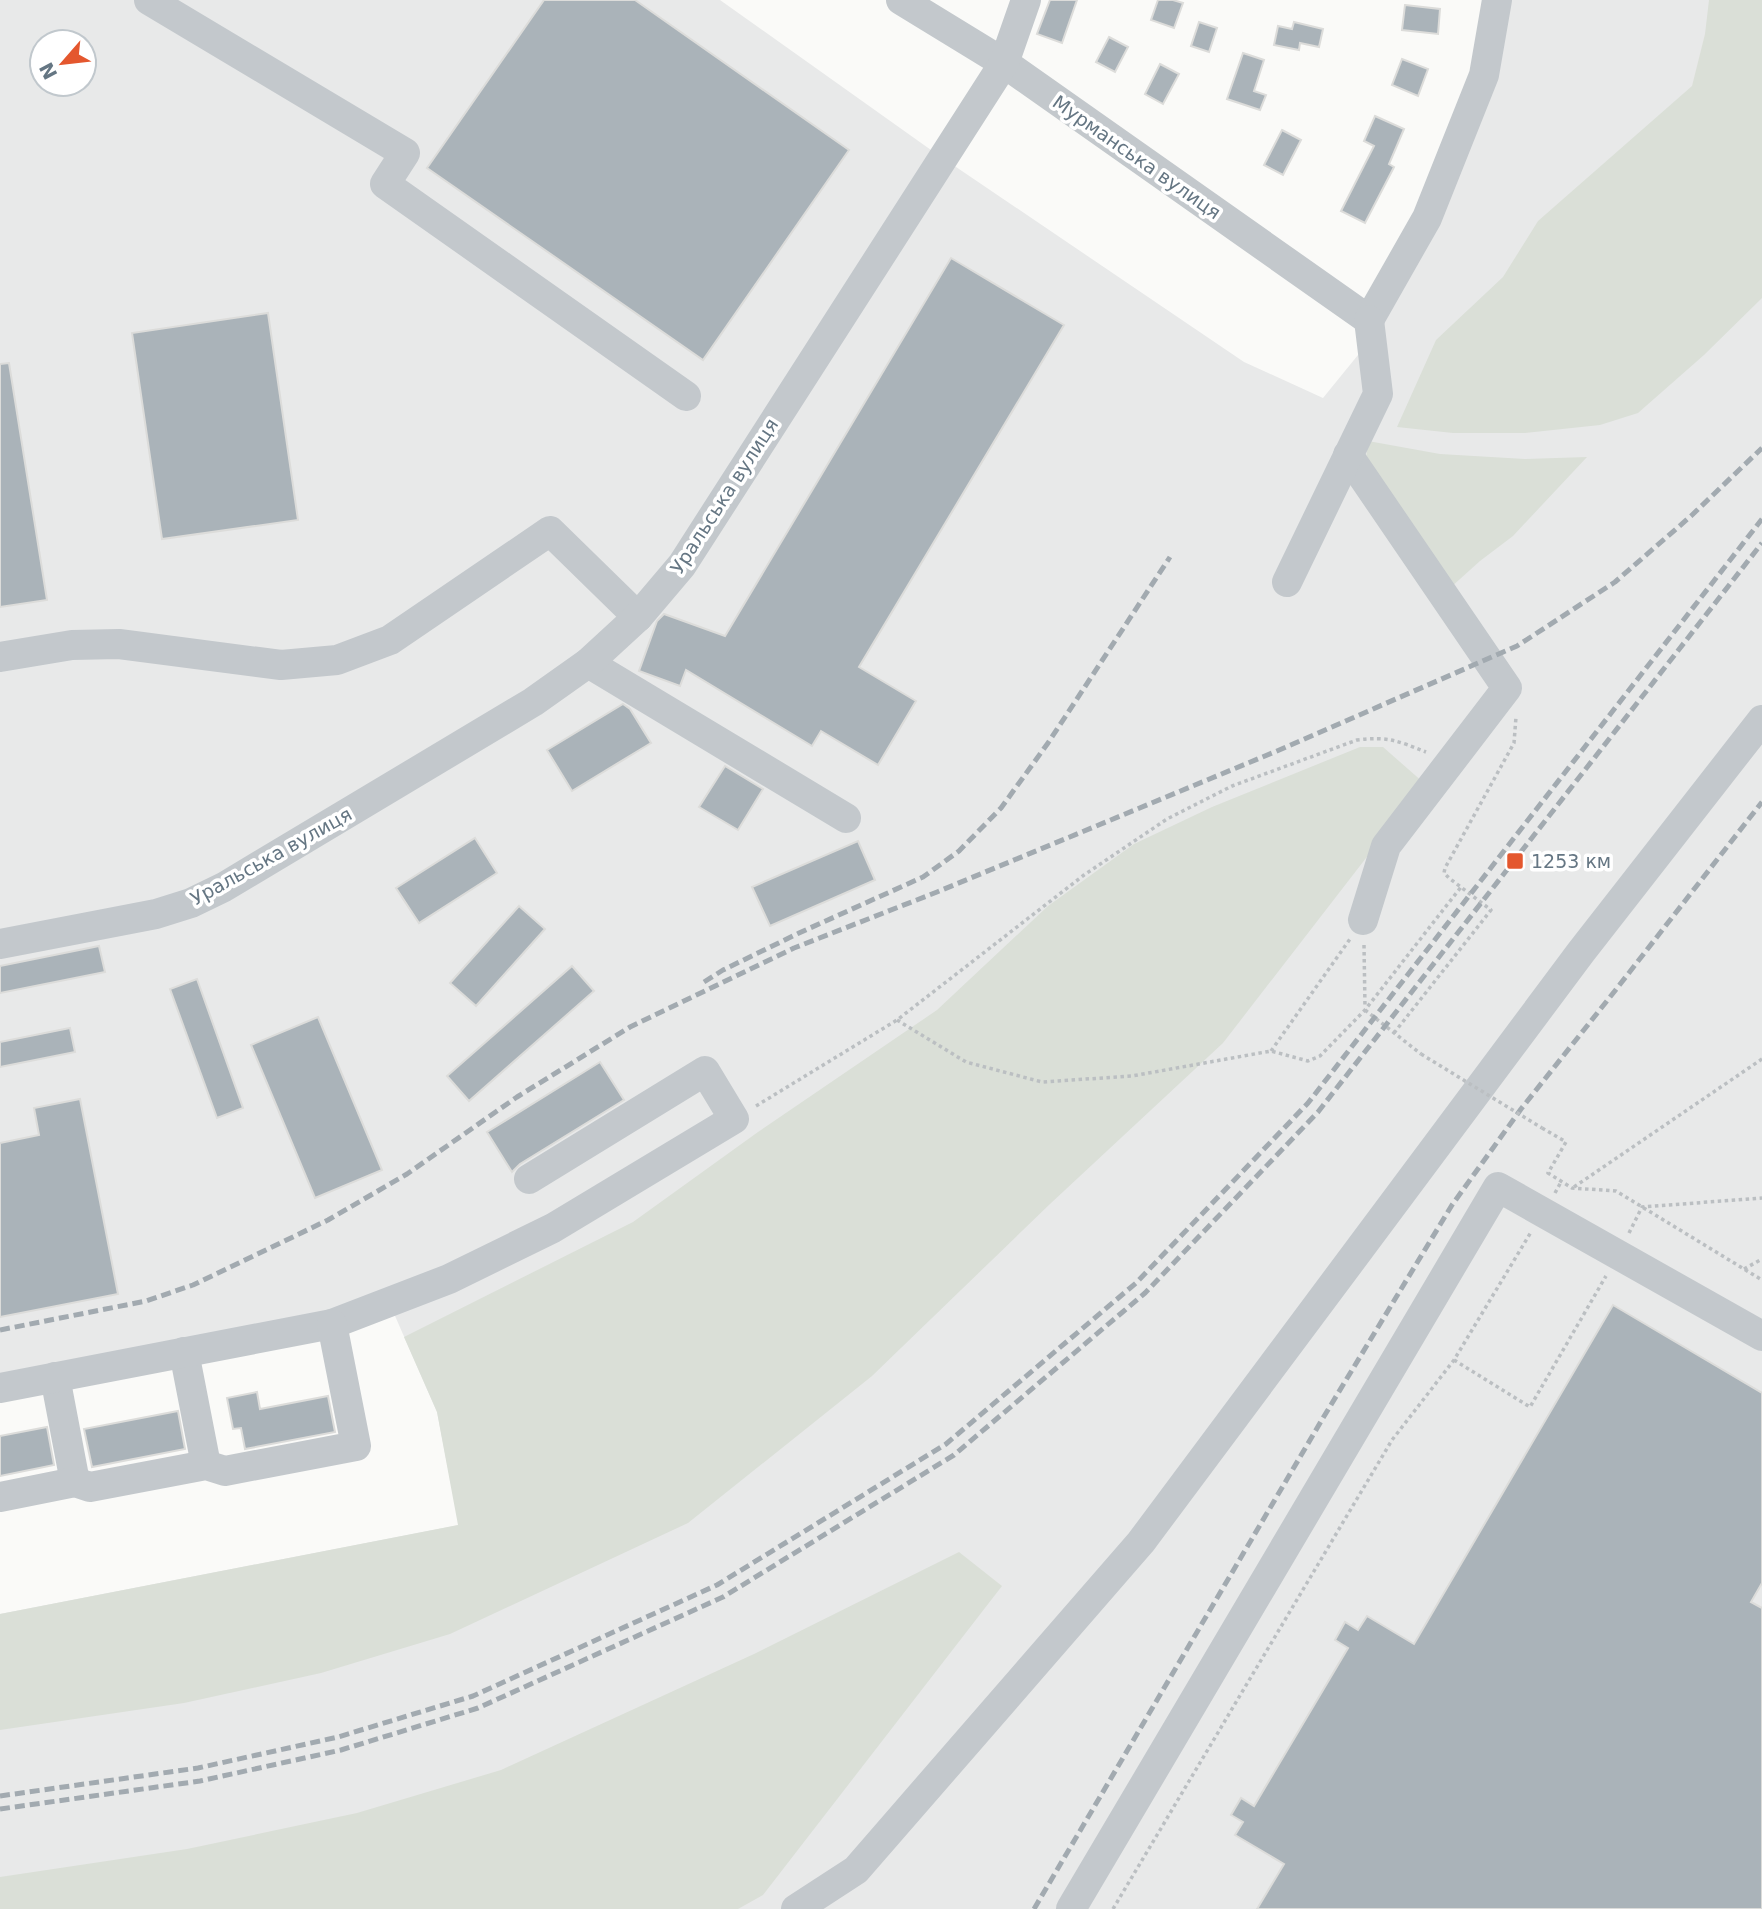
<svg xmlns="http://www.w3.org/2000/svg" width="1762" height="1909" font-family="'DejaVu Sans',sans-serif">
<rect width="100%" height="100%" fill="#fafaf8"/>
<path fill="#e8e9e9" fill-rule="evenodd" d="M0,0H720L931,150L1244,362L1323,398L1371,339L1511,0H1762V1909H0V1614L459,1525L437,1412L385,1293L331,1313L0,1377ZM42,42H84V84H42Z"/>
<g fill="#dadfd7">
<path d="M1709,0H1762V298L1704,355L1638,413L1600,425L1525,433H1453L1397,427L1436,340L1503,277L1538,221L1692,86L1705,34Z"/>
<path d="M1368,441L1440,454L1525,459L1587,457L1513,536L1480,561L1450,588L1366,459Z"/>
<path d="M1360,747H1383L1424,783L1223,1043L1050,1204L872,1376L688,1523L450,1634L321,1673L184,1703L0,1730V1614L458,1525L437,1412L404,1337L633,1222L758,1132L937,1010L1048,906L1134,844L1212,807Z"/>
<path d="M959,1552L1002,1586L763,1895L738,1909H0V1877L187,1849L357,1813L501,1770L754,1654Z"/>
</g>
<g fill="#aab3b9" stroke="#dcdcda" stroke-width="2">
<path d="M544,0H635L849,150L703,360L427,168Z"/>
<path d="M1050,0H1077L1062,43L1037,34Z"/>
<path d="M1158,0H1173L1183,3L1174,28L1151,20Z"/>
<path d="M1405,5L1440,9L1438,34L1402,30Z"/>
<path d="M1199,22L1217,28L1209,52L1191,46Z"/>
<path d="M1294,22L1323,29L1319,47L1300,43L1299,50L1274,45L1278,26L1292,29Z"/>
<path d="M1109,37L1128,47L1115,72L1096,62Z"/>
<path d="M1243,53L1264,60L1254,91L1266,95L1260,110L1227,99Z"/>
<path d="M1402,59L1428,69L1418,96L1392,85Z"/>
<path d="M1160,64L1179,74L1163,104L1145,94Z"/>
<path d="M1375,116L1404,129L1389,164L1394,167L1365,223L1341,211L1374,146L1364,141Z"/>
<path d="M1282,130L1301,140L1283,175L1264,165Z"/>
<path d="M951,258L1064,325L859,667L916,701L878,765L821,731L812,746L686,670L680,686L639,671L657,621L664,614L725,636Z"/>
<path d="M268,313L298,520L162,539L132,333Z"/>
<path d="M9,363L47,600L0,607V364Z"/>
<path d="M623,704L630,709L651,743L572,791L547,750Z"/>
<path d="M725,766L763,789L738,830L699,807Z"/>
<path d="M475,838L497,873L419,923L396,888Z"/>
<path d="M858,841L875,880L770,926L752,887Z"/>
<path d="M519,906L545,929L476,1006L450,983Z"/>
<path d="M99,946L105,972L0,993V966Z"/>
<path d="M572,966L594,991L469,1101L447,1076Z"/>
<path d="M197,979L243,1108L217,1118L170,989Z"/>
<path d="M318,1017L382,1170L315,1198L251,1045Z"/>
<path d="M70,1028L75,1052L0,1067V1042Z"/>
<path d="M600,1062L624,1100L520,1164L512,1172L487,1132Z"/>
<path d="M80,1099L118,1294L0,1317V1143L39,1135L34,1108Z"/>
<path d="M1613,1305L1762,1393V1583L1751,1602L1762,1608V1909H1257L1284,1864L1235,1835L1243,1822L1231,1815L1241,1798L1254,1806L1348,1648L1335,1640L1345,1622L1358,1630L1367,1616L1414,1644Z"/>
<path d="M257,1392L260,1409L328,1396L335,1432L245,1449L241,1428L233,1429L227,1398Z"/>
<path d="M178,1411L185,1449L92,1467L84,1429Z"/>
<path d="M47,1427L54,1465L0,1476V1436Z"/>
</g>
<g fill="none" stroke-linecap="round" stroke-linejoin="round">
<g stroke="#bbbfc2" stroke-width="3.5" stroke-dasharray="3.5 3.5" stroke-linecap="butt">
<path d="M1364,945L1365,1007"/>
<path d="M1365,1010L1421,1054"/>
<path d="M897,1020L966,1062L1042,1082L1132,1076L1271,1051L1308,1061L1320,1056L1365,1010L1461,887"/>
<path d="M1394,1033L1491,910L1449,878L1444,873L1445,868L1514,743L1516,717"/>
<path d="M1271,1051L1350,939"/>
<path d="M756,1106L897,1020L1084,875L1167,819L1232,786L1357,740C1388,736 1398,741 1426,752"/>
<path d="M1542,1128L1566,1142L1548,1173L1572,1188L1616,1191L1762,1280"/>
<path d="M1574,1187L1762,1059"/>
<path d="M1555,1193L1561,1182"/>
<path d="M1629,1233L1642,1207L1762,1198"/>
<path d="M1744,1269L1762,1259"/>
<path d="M1454,1360L1530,1407L1606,1276"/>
<path d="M1113,1909L1392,1440L1454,1360L1531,1232"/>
</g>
<g stroke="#c3c8cc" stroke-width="30">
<path d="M149,0L405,153L385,184L686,396"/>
<path d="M901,0L1004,63L1369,320"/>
<path d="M1369,320L1427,218L1484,75L1497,0"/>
<path d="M1348,455L1507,688L1386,846L1363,920"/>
<path d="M1287,582L1378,394L1369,320"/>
<path d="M0,657L72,645L119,644L281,665L337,660L390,640L550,531L638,617"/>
<path d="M588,663L846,818"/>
<path d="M0,944L156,914L191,903L224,887L533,702L588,663L638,617L682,565L1004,63L1026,0"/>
<path d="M184,1352L206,1465"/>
<path d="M55,1377L75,1482"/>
<path d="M0,1388L332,1324L449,1279L553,1228L734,1119L705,1071L529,1179"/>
<path d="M0,1497L75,1482L90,1487L206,1465L225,1471L356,1446L332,1324"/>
<path d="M796,1909L856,1870L1141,1542L1581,952L1762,720"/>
<path d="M1071,1909L1498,1187L1762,1336"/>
</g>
<g stroke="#a2aab0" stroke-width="5" stroke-dasharray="10 5" stroke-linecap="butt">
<path d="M704,982L723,970L799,933L923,877L959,851L1001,808L1048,743L1170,557"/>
<path d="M0,1330L146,1301L193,1285L328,1220L407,1174L517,1097L630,1027L794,948L937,892L1277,751L1517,646L1615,582L1691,516L1762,448"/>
<path d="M0,1796L198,1768L338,1737L473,1696L717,1585L946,1444L1136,1283L1308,1103L1762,519"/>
<path d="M0,1809L200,1781L341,1750L478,1708L723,1597L954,1455L1145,1293L1318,1112L1762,543"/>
<path d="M1034,1909L1323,1418L1452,1205L1521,1109L1614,992L1762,802"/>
</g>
<path stroke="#bbbfc2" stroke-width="3.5" stroke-dasharray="3.5 3.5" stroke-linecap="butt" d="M1421,1054L1542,1128"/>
</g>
<rect fill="#e4572e" stroke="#fff" stroke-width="2.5" x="1506" y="852" width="18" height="18" rx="3.5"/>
<g text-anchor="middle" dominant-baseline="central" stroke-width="7" stroke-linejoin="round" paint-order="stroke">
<g font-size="19" fill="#657683" stroke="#fff">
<text transform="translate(1137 157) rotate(35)">Мурманська вулиця</text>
<text transform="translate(724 496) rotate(-57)">Уральська вулиця</text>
<text transform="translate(271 856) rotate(-29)">Уральська вулиця</text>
</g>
<g font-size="19" fill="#657683" stroke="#fff" text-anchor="start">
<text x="1531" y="861">1253 км</text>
</g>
</g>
<g transform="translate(63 63) rotate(242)"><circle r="33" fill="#ffffff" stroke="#c1c8cd" stroke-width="2"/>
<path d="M0-5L12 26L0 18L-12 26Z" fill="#e4572e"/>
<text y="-10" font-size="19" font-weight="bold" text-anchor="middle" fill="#657683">N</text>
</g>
</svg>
